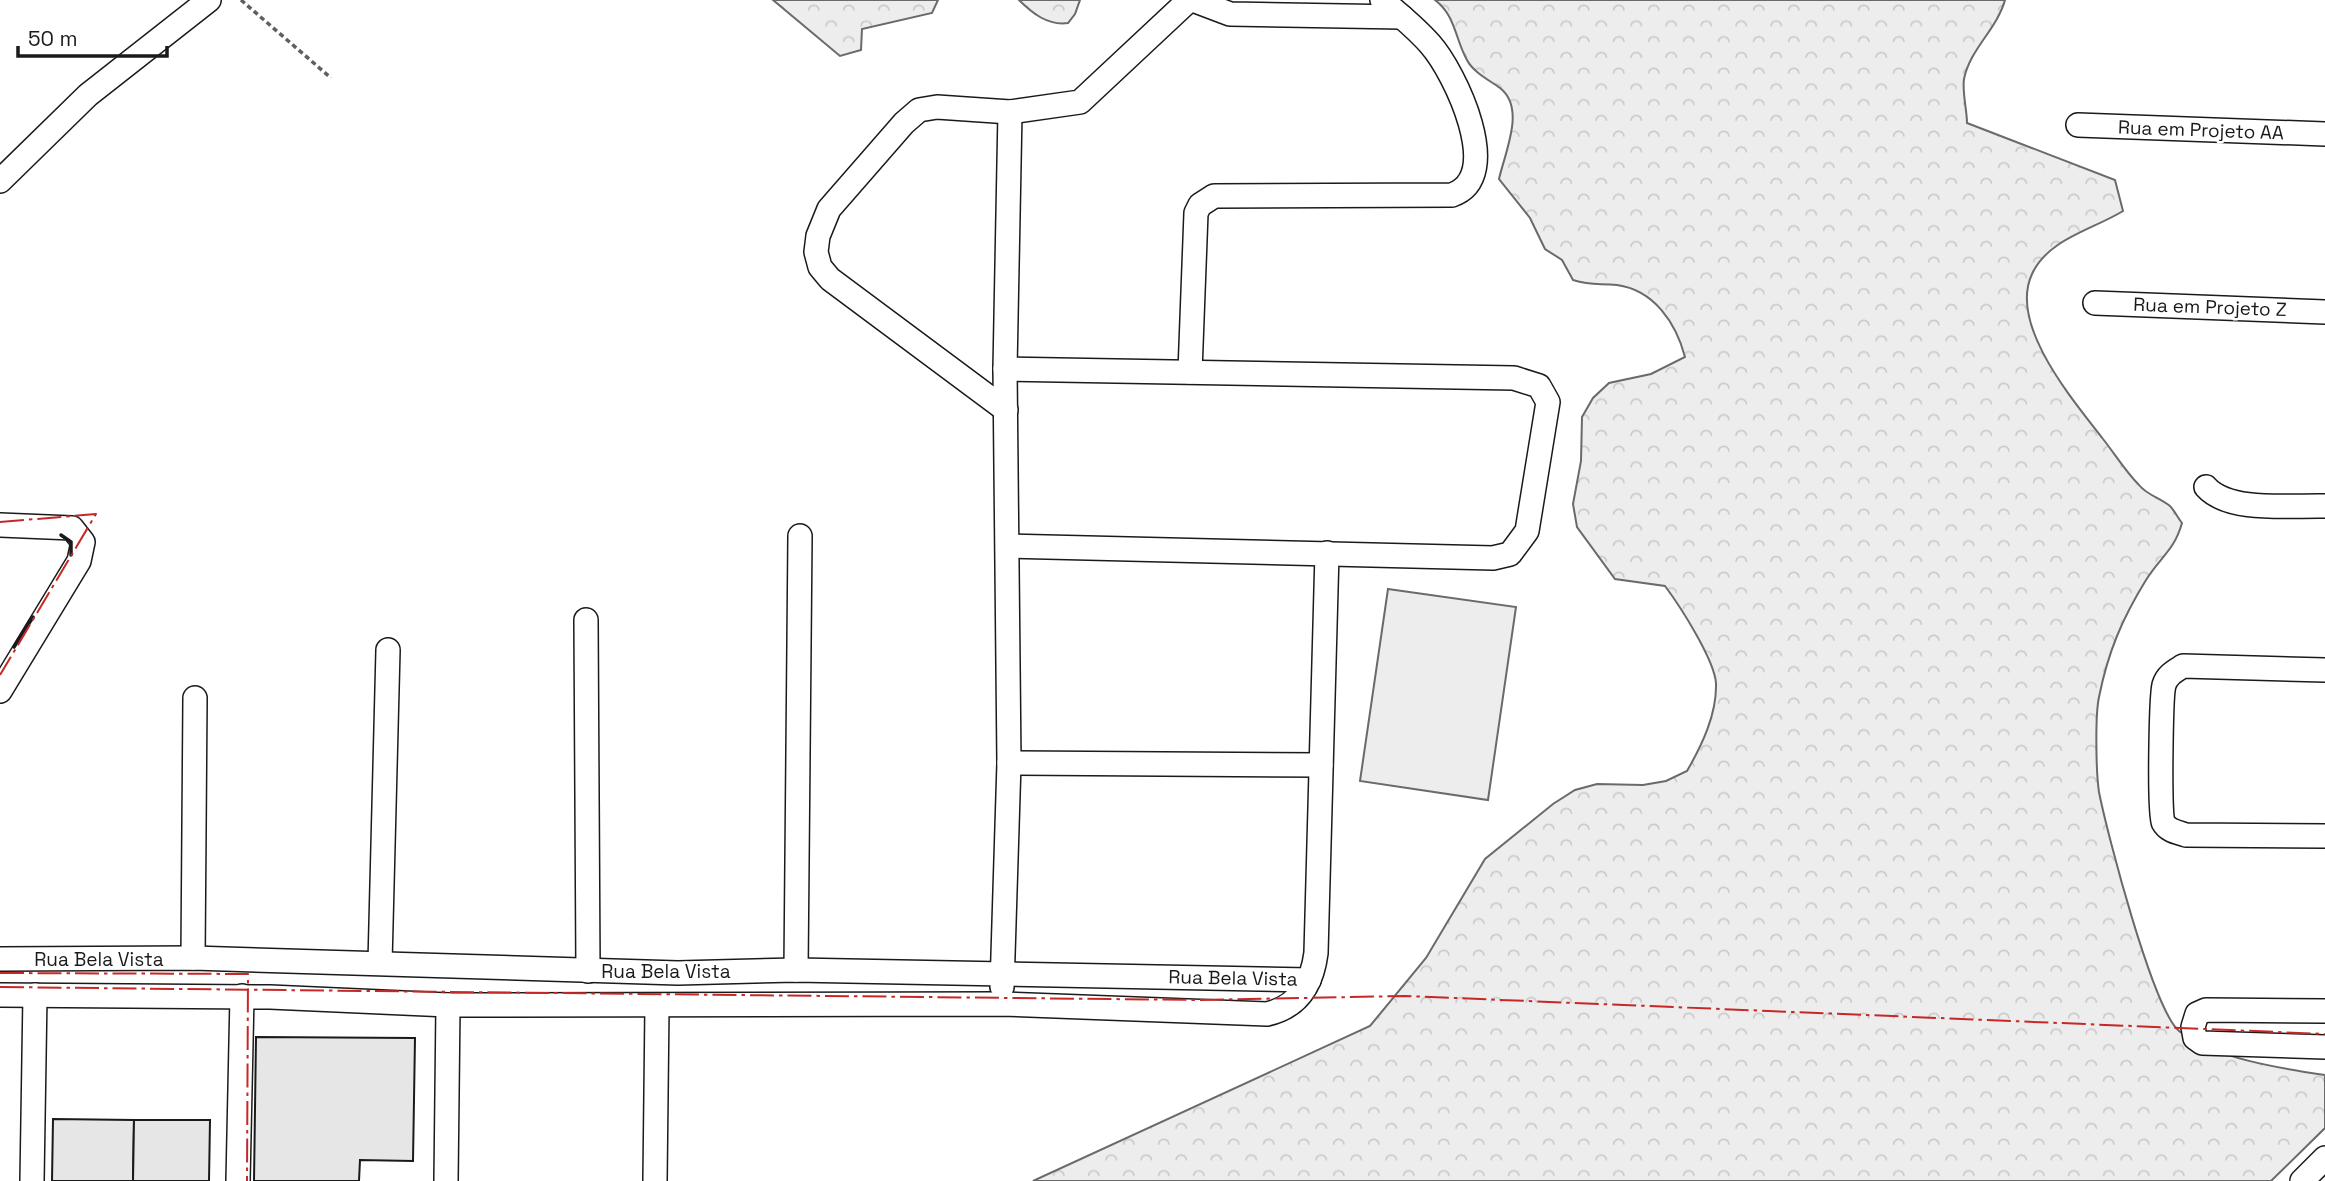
<svg xmlns="http://www.w3.org/2000/svg" width="2325" height="1181" font-family="'Space Grotesk',sans-serif">
<defs>
<pattern id="forest-crowns" width="20" height="18" patternUnits="userSpaceOnUse" patternTransform="scale(1.75)"><rect width="20" height="18" fill="#ededed"/><path d="M2 6a3 3 0 1 1 6 0M12 15a3 3 0 1 1 6 0" fill="none" stroke="#cbcbcb"/></pattern>
</defs>
<rect width="100%" height="100%" fill="#fff"/>
<g fill="url(#forest-crowns)" stroke="#6a6a6a" stroke-width="2">
<path d="M773,0H938L932,13L862,29L861,50L840,56Z"/>
<path d="M1019,0H1080L1075,14L1068,23C1048,26 1032,13 1019,0Z"/>
<path d="M1435,0H2005C1997,29 1970,49 1964,79C1962,92 1967,110 1967,123L2115,180L2123,211C2092,230 2048,239 2032,274C2008,325 2074,401 2103,439C2115,454 2125,471 2139,485C2147,495 2160,498 2170,506C2174,510 2178,518 2182,523C2174,551 2161,556 2146,580C2122,619 2108,652 2099,697C2095,715 2096,773 2099,792C2107,833 2153,1009 2179,1031C2212,1058 2284,1069 2325,1075V1128L2271,1181H1033L1370,1026L1426,958L1485,859L1553,804L1575,790L1597,784L1643,785L1666,781L1687,771C1702,745 1717,714 1716,683C1714,659 1680,606 1665,586L1615,579L1577,527L1573,504L1581,461L1582,417L1593,398L1609,383L1651,374L1685,357C1676,323 1654,290 1617,285C1599,283 1592,286 1573,280L1562,260L1545,249L1530,218L1499,179C1505,152 1526,108 1500,88C1489,80 1473,72 1467,60C1455,39 1456,16 1435,0Z"/>
</g>
<path fill="#ededed" stroke="#6a6a6a" stroke-width="2" d="M1388,589L1516,607L1488,800L1360,781Z"/>
<g fill="#e6e6e6" stroke="#1a1a1a" stroke-width="2">
<path d="M256,1037L415,1038L413,1161L360,1160L359,1181H254Z"/>
<path d="M53,1119L134,1120L133,1181H52Z"/>
<path d="M134,1120H210L209,1181H133Z"/>
</g>
<g fill="none" stroke-linecap="round" stroke-linejoin="round">
<defs>
<g id="minor">
<path d="M1193,0L1230,14L1402,17"/>
<path d="M2078,125L2325,134"/>
<path d="M0,181L88,95L209,0"/>
<path d="M2095,303L2325,312"/>
<path d="M1005,369L1514,378L1539,386L1548,402L1527,531L1510,554L1493,558L1008,546"/>
<path d="M1190,372L1196,213L1200,205L1214,196L1452,195C1505,177 1455,72 1430,44C1416,28 1399,14 1382,0"/>
<path d="M1006,410L830,279L820,267L816,252L818,236L829,209L904,123L919,110L937,107L1010,112L1080,102L1189,0"/>
<path d="M2206,487C2229,513 2292,505 2325,506"/>
<path d="M0,525L72,528L83,542L79,561L0,691"/>
<path d="M586,620L588,971"/>
<path d="M2325,670L2183,666C2175,671 2167,675 2164,685C2161,695 2159,815 2163,822C2168,831 2177,832 2186,835L2325,836"/>
<path d="M1009,763L1321,765"/>
<path d="M193,958L195,698"/>
<path d="M0,959L193,958L678,973L796,970L1309,980"/>
<path d="M380,963L388,650"/>
<path d="M796,970L800,536"/>
<path d="M1002,987L1009,763L1005,369L1010,112"/>
<path d="M0,995L270,997L448,1005L1002,1004L1267,1014C1298,1007 1312,984 1316,953L1327,553"/>
<path d="M2325,1011L2206,1010L2197,1014L2193,1027L2195,1038L2202,1043L2325,1047"/>
<path d="M32,1181L35,995"/>
<path d="M238,1181L242,996"/>
<path d="M446,1181L448,1005"/>
<path d="M655,1181L657,1006"/>
<path d="M2302,1181L2325,1158"/>
</g>
</defs>
<use href="#minor" stroke="#1a1a1a" stroke-width="26"/>
<path stroke="#5f5f5f" stroke-width="3.5" stroke-dasharray="5 3.5" stroke-linecap="butt" d="M241,0L331,78"/>
<use href="#minor" stroke="#fff" stroke-width="23"/>
<g stroke="#1a1a1a" stroke-width="3.5">
<path d="M61,535L71,542V555"/>
<path d="M14,647L33,617"/>
</g>
<g stroke="#c62828" stroke-width="2" stroke-dasharray="24 5 3.5 5" stroke-linecap="butt">
<path d="M0,522L96,514L0,675"/>
<path d="M0,973L248,974L247,1181"/>
<path d="M0,987L1198,1000L1406,996L2325,1034"/>
</g>
</g>
<g text-anchor="middle" dominant-baseline="central" stroke-width="5" stroke-linejoin="round" paint-order="stroke">
<g font-size="19" fill="#1a1a1a" stroke="#fff">
<text transform="translate(2201 130) rotate(2)">Rua em Projeto AA</text>
<text transform="translate(2210 307) rotate(2)">Rua em Projeto Z</text>
<text x="99" y="959">Rua Bela Vista</text>
<text x="666" y="971">Rua Bela Vista</text>
<text transform="translate(1233 978) rotate(1)">Rua Bela Vista</text>
</g>
</g>
<path d="M18 46v10h149v-10" fill="none" stroke="#1a1a1a" stroke-width="3.5"/>
<text x="28" y="46" font-size="21" fill="#1a1a1a" stroke="#ffffff" stroke-width="5" paint-order="stroke">50 m</text>
</svg>
